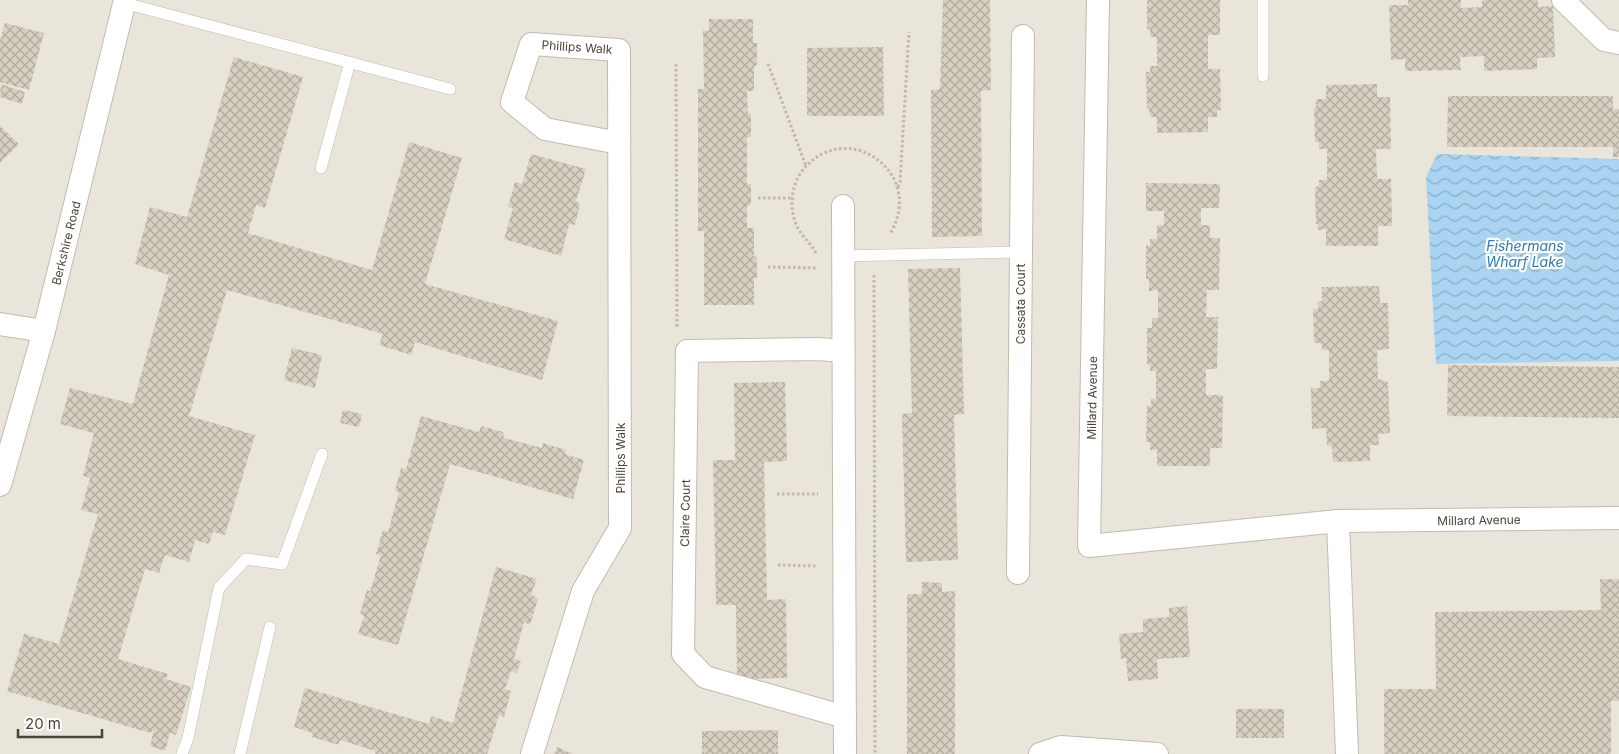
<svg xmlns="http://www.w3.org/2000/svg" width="1619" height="754" font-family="Inter,sans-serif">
<defs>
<pattern id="water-waves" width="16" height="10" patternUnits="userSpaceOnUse" patternTransform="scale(1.25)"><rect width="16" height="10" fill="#a9d4f2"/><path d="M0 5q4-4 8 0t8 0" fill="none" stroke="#8caec5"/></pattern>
<pattern id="building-cross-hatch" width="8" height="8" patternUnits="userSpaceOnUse" patternTransform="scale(1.25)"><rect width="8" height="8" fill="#d8cfc1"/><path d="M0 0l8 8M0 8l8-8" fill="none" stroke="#b1aa9e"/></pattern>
</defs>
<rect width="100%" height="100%" fill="#f6f3ec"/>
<rect fill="#eae5da" x="0" y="0" width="1619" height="754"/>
<path fill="url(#water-waves)" d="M1437,154L1619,159V361L1436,364L1426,177Z"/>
<g fill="url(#building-cross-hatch)">
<path d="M943,0H990L991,90L981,91L982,236L932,237L931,90L940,89Z"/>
<path d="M1147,0H1220V35H1208V69H1220L1221,110H1217V117H1208V132L1157,133V117H1150L1149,108L1147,109L1146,72H1150V66H1157V37H1150V29H1147Z"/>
<path d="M1408,0H1461V8L1482,7V0H1538V7L1553,6L1555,57L1537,58V69L1484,71V56L1460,57L1461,70L1405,71V59L1391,60L1389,5H1408Z"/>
<path d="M709,19H753V43H757V65L754,66V91H747L748,113L751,114V137H747V184H751V205H747V228H754V256L757,257V278H754V305H704V231H698V89H704L703,30L709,31Z"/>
<path d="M5,23L44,33L29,90L0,82V41Z"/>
<path d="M883,47L884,116H807V48Z"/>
<path d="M234,57L303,77L265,208L256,205L248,233L372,270L409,142L462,158L425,284L558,321L542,380L415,342L411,355L379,345L383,334L227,290L189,416L255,435L225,535L213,532L209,544L195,540L189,562L165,555L159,573L145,569L118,659L168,674L166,679L191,687L176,735L170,733L165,751L150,746L154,730L150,733L7,691L24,634L59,644L98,514L81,510L90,478L83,476L94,433L60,424L70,388L133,404L169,275L135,264L150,207L187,217Z"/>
<path d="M1,84L25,92L22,104L0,97Z"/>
<path d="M1377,84V97H1390L1391,149H1376L1377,179H1391L1392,226H1378V246H1326V229L1318,230V224H1316L1315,187L1319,186V180H1327V149H1319V142H1315L1314,108H1316V99H1326V85Z"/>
<path d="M1448,96H1613V109H1619V157H1613V147H1447Z"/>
<path d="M0,126L19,144L0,163Z"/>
<path d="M531,154L586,169L576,201L580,204L575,225L569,224L561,256L504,239L513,208L508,207L515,182L522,184Z"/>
<path d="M1146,183L1220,184L1219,208H1201V225H1210V238H1220L1219,290H1207L1206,317H1218L1217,369H1206V395H1223L1222,448H1210V466H1157V450H1150V442H1146L1147,406H1151V399H1156V371H1150V365H1147V328H1152V318H1158V290L1149,291V279H1146V245L1150,246V239H1157V225H1164V211H1146Z"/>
<path d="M960,268L964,414L954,415L958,560L906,562L902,414L912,413L908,269Z"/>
<path d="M1379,286L1380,303H1388L1389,349L1377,350L1378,379L1388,382L1390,433L1378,434L1379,445H1370V461L1333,462L1332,446H1327L1326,428L1312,429L1311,388H1320V381H1329V350H1322L1321,343H1314L1313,309H1318V302L1322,301V287Z"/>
<path d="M292,348L322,355L315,388L284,380Z"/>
<path d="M1448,365L1619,367V418L1447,416Z"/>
<path d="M785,382L787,461L764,462L767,600L786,599L787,678L737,679L736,605H716L713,460H735L734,383Z"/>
<path d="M343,410L362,414L359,427L340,423Z"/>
<path d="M421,416L479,432L481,426L503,432L504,438L542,448L543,443L566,450L565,454L584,460L573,499L450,464L398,645L358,634L364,616L360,614L367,589L370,592L381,555L376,554L383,530L388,532L399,492L395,491L401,468L406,469Z"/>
<path d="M496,567L537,579L531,594L538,599L530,625L524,622L514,659L521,661L517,673L511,671L505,689L511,691L504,717L499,715L487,754H375V751L340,740L339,745L312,737L313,733L294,727L305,688L429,724L431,716L453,723Z"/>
<path d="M1600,579H1619V701H1611V754H1384V689H1436L1435,612L1601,610Z"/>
<path d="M922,582L942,583V592L955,591V754H907V594H922Z"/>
<path d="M1187,606L1190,657L1157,659L1158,679L1128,681L1126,658L1121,659L1119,634L1143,632V619L1169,617V608Z"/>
<rect x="1236" y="709" width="48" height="29"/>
<path d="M778,730V754H702V731Z"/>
<path d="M557,747L573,754H554Z"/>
</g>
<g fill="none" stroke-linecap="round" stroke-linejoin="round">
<defs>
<g id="lane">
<path d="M1263,0V76"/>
<path d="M124,3L450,89"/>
<path d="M321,168L350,62"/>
<path d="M843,256L1021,252"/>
<path d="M182,754L188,738L219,588L246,559L282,564L322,454"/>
<path d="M240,754L270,627"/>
</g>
<g id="street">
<path d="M1098,0L1089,546L1338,521L1619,518"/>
<path d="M1563,0L1604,40L1619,43"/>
<path d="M843,206L845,754"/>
<path d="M0,324L44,331"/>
<path d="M843,351L818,349L687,351L683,654L705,677L845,717"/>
<path d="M0,485L44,331L125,0"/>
<path d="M1338,521L1347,754"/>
<path d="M1018,573L1023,36"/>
<path d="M532,754L583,591L620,528L619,50L531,44L512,102L545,129L619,143"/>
<path d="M1040,754L1061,747L1157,754"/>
</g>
</defs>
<use href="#lane" stroke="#c2bbae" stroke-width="12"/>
<use href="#street" stroke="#c2bbae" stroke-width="24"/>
<g stroke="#c4b79f" stroke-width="3" stroke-dasharray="2.5 2.5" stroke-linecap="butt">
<path d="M676,64L677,327"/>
<path d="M768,64L806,166"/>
<path d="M898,187L900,182L909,32"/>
<path d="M758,198H793"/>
<path d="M816,253C809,240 798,234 794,218C790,204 792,187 800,174C841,114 928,170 890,234"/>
<path d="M768,267L818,268"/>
<path d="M874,275L875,754"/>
<path d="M777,494H818"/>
<path d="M778,565L818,566"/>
</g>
<use href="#lane" stroke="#fff" stroke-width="11"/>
<use href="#street" stroke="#fff" stroke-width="22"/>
</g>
<g text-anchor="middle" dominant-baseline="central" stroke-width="4.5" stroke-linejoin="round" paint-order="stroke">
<g font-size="12" fill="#4b4439" stroke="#fff">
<text transform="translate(577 47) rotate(4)">Phillips Walk</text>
<text transform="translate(66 243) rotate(-76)">Berkshire Road</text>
<text transform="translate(1020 304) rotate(-90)">Cassata Court</text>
<text transform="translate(1092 398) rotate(-89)">Millard Avenue</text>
<text transform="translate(620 458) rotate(-90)">Phillips Walk</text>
<text transform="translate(685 513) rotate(-89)">Claire Court</text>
<text transform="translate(1479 520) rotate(-1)">Millard Avenue</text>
</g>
<g font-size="14" font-style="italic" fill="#2e7ab2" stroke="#fff">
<text x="1525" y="245">Fishermans<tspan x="1525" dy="16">Wharf Lake</tspan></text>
</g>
</g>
<path d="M18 729v8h84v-8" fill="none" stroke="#4b4439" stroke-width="2.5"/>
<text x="25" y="729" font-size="15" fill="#4b4439" stroke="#ffffff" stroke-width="4" paint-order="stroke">20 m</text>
</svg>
